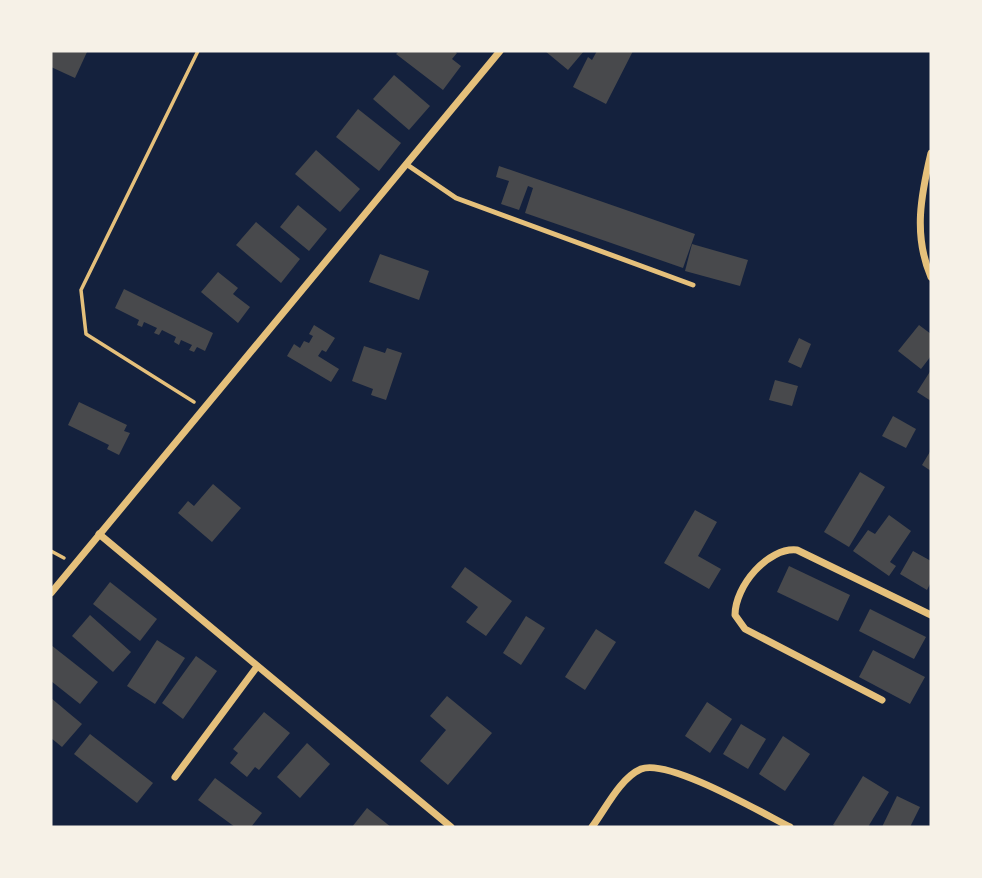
<svg xmlns="http://www.w3.org/2000/svg" width="982" height="878" font-family="Mulish,sans-serif">
<rect width="100%" height="100%" fill="#14213d"/>
<g fill="#48494c">
<path d="M51,51L87,52L75,78L51,67Z"/>
<path d="M399,51H454L457,53L452,59L461,66L443,90L396,54Z"/>
<path d="M545,51H584L568,70Z"/>
<path d="M597,51H633L606,104L573,87L588,57L592,60Z"/>
<path d="M394,75L430,106L409,130L373,99Z"/>
<path d="M358,109L401,143L379,171L336,137Z"/>
<path d="M316,150L360,189L340,212L295,174Z"/>
<path d="M499,166L695,234L683,268L525,213L533,188L528,186L519,210L501,204L509,181L496,177Z"/>
<path d="M298,205L327,229L309,251L280,227Z"/>
<path d="M256,222L300,259L281,283L236,245Z"/>
<path d="M692,244L748,260L740,286L685,271Z"/>
<path d="M380,254L429,271L419,300L369,282Z"/>
<path d="M218,272L238,288L233,294L250,307L238,323L201,292Z"/>
<path d="M124,289L213,333L205,351L197,347L194,352L189,350L192,345L181,340L179,345L174,342L176,337L162,330L159,335L154,333L157,328L144,322L142,327L137,325L139,320L115,308Z"/>
<path d="M314,325L335,338L326,352L322,350L318,356L339,369L331,382L287,356L294,344L300,348L304,341L309,343L313,336L309,334Z"/>
<path d="M919,325L931,334V356L921,369L898,351Z"/>
<path d="M799,338L811,344L801,368L788,362Z"/>
<path d="M364,346L385,353L387,348L402,353L386,400L371,395L373,389L352,381Z"/>
<path d="M931,370V401L917,392Z"/>
<path d="M775,380L798,386L792,406L769,400Z"/>
<path d="M79,402L127,425L124,431L130,433L119,455L107,449L109,445L68,425Z"/>
<path d="M893,416L916,429L906,448L882,436Z"/>
<path d="M931,450V471L922,465Z"/>
<path d="M860,472L885,487L849,547L824,532Z"/>
<path d="M213,484L241,508L212,542L178,513L188,501L194,506Z"/>
<path d="M695,510L717,522L698,556L721,569L709,589L664,563Z"/>
<path d="M889,515L911,531L890,562L896,566L889,576L853,551L868,530L875,534Z"/>
<path d="M913,551L931,561V582L927,590L900,574Z"/>
<path d="M789,566L850,595L838,621L777,592Z"/>
<path d="M465,567L512,601L486,636L466,622L478,607L451,587Z"/>
<path d="M110,582L157,619L140,641L93,604Z"/>
<path d="M870,609L926,637L914,659L859,631Z"/>
<path d="M90,615L131,652L113,672L72,636Z"/>
<path d="M526,616L545,628L521,665L503,653Z"/>
<path d="M596,629L616,642L585,690L565,677Z"/>
<path d="M157,640L185,658L155,704L127,686Z"/>
<path d="M51,645L98,682L80,704L51,681Z"/>
<path d="M873,650L925,677L910,704L859,677Z"/>
<path d="M196,656L217,671L183,719L162,703Z"/>
<path d="M447,696L492,733L448,785L420,761L446,730L430,716Z"/>
<path d="M51,698L82,724L62,747L51,738Z"/>
<path d="M707,702L732,719L710,753L685,736Z"/>
<path d="M264,712L290,733L259,770L255,767L247,777L230,763L238,753L233,749Z"/>
<path d="M741,724L766,739L748,769L723,754Z"/>
<path d="M90,734L153,783L137,803L74,754Z"/>
<path d="M783,736L810,754L785,791L759,774Z"/>
<path d="M307,743L330,764L300,798L277,777Z"/>
<path d="M863,776L889,792L868,827H837L833,825Z"/>
<path d="M215,778L262,813L251,827H235L198,800Z"/>
<path d="M897,796L920,807L910,827H882Z"/>
<path d="M367,808L391,827H352Z"/>
</g>
<g fill="none" stroke-linecap="round" stroke-linejoin="round">
<g stroke="#e5c07b" stroke-width="3.5">
<path d="M194,402L86,334L81,290L198,51"/>
<path d="M51,551L64,558"/>
</g>
<path stroke="#e5c07b" stroke-width="5" d="M406,164L456,198L693,285"/>
<g stroke="#e5c07b" stroke-width="7">
<path d="M931,153C921,195 913,235 931,277"/>
<path d="M99,534L451,827"/>
<path d="M51,593L500,51"/>
<path d="M882,700L745,629L735,615C735,586 768,547 797,550L931,615"/>
<path d="M175,777L256,668"/>
<path d="M592,827C605,810 620,778 641,769C668,758 762,813 790,827"/>
</g>
</g>
<rect width="982" height="878" fill="none" stroke="#f6f1e7" stroke-width="105"/>
</svg>
